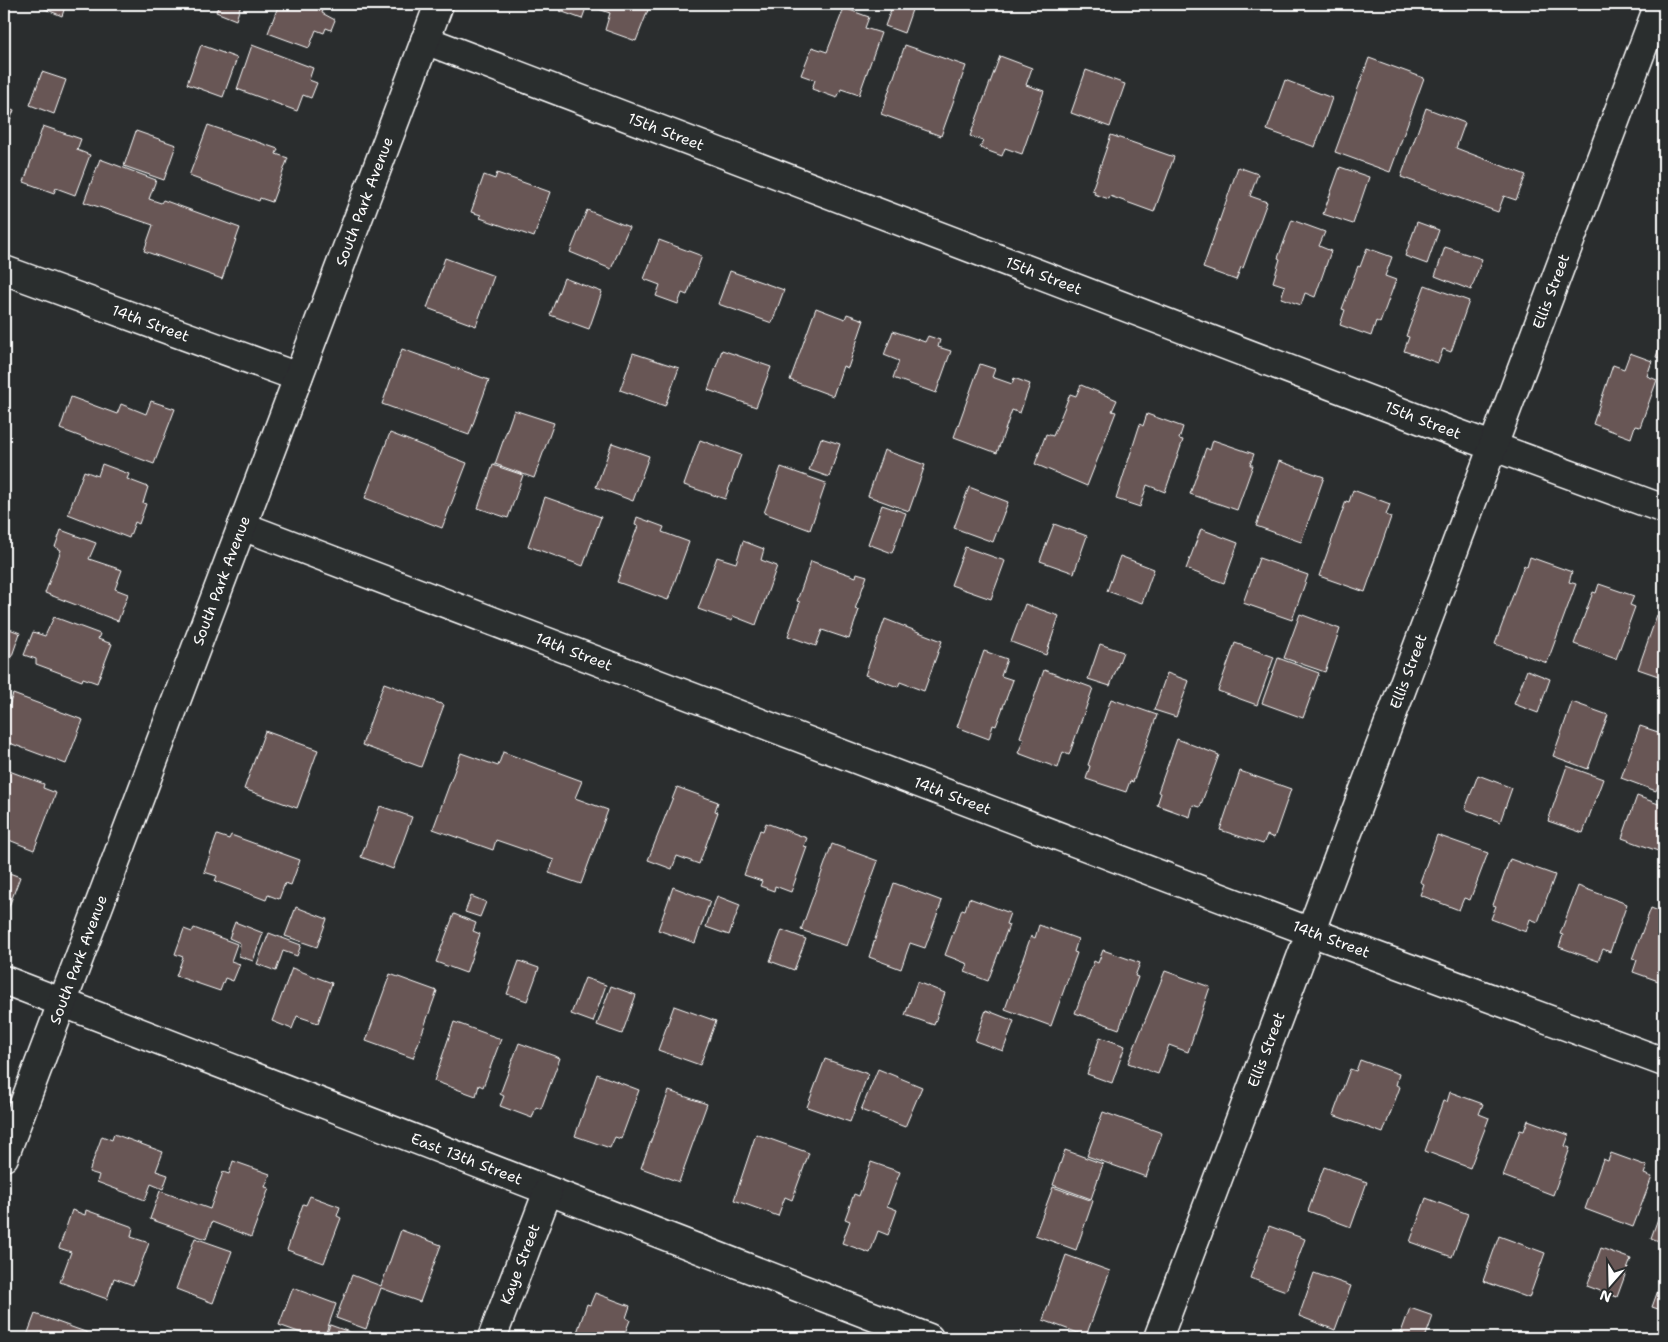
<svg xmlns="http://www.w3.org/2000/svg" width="1668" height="1342" font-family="'Shantell Sans',sans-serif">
<rect width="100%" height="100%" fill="#2a2d2e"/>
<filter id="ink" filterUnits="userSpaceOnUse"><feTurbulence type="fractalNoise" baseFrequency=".02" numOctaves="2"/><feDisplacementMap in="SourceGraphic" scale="10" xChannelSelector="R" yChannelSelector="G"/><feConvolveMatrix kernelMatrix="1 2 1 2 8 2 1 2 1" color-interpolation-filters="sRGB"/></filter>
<g filter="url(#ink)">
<g fill="#685655" stroke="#fff">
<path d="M33,4H66L62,16Z"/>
<path d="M219,4H241L236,20L216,12Z"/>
<path d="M279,4H325L322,13L335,20L331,30L326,28L324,33L316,30L309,48L268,33Z"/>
<path d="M562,4H645L650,5L636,41L605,30L610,13L587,5L582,19L560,11Z"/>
<path d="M893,4H914L904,33L885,26Z"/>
<path d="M844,8L869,17L865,28L881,33L859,95L841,89L837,98L812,89L815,80L801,75L812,47L827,52Z"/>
<path d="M201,45L237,58L223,97L187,84Z"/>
<path d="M252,45L313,68L309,80L317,83L311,98L303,95L297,111L237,89Z"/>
<path d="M905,45L966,66L941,136L881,114Z"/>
<path d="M1000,56L1032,68L1026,85L1044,91L1022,154L1005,148L1002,156L980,148L983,140L970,136Z"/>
<path d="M1369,58L1424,78L1390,172L1335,152Z"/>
<path d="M1086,70L1125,84L1110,127L1071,113Z"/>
<path d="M42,72L66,80L54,114L30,105Z"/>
<path d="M1285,80L1332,98L1315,147L1267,130Z"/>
<path d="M4,106L14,110L4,137Z"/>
<path d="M1426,108L1465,123L1456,148L1526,175L1516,200L1504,196L1498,212L1401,177Z"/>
<path d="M208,125L278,149L276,154L288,158L272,202L260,198L259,201L189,176Z"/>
<path d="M43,126L81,139L77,150L90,155L75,195L56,188L54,193L24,182Z"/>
<path d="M136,131L176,145L164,180L124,166Z"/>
<path d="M1111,135L1174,157L1154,212L1110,196L1109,199L1094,194L1095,191L1092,190Z"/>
<path d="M100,159L156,180L149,199L161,203L163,200L240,228L222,279L144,251L153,225L84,202Z"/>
<path d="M1238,167L1258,174L1250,196L1267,202L1243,268L1241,267L1236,280L1203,268Z"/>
<path d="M1340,167L1369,177L1353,224L1323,214Z"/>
<path d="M497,173L550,192L534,237L480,218L481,215L471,212L484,175L495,179Z"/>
<path d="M587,210L629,227L611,269L570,252Z"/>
<path d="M1292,220L1325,232L1319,246L1331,251L1315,297L1305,293L1301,305L1281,298L1285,286L1273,282L1280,259L1278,258Z"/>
<path d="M1417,222L1439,230L1427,264L1405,256Z"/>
<path d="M659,240L702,256L687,295L682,293L678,304L656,296L660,285L644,279Z"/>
<path d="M1445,247L1482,259L1471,290L1435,276Z"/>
<path d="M1367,248L1392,257L1385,276L1396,280L1380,323L1376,321L1371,336L1340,325L1345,310L1342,309L1358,266L1360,267Z"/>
<path d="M445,258L494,276L476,326L427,308Z"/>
<path d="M730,271L784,290L772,323L718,304Z"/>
<path d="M564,278L602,292L589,329L550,315Z"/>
<path d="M1425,285L1469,301L1451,352L1443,349L1438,363L1404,351L1409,337L1406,336Z"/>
<path d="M816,308L845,319L847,314L864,320L848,368L843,366L833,396L790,380Z"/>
<path d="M893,331L925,342L928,336L940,340L938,347L951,351L936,393L893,378L899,361L884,355Z"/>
<path d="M1664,333V360L1656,357Z"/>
<path d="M402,349L489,380L469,435L382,404Z"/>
<path d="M722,350L771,367L756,407L708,390Z"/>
<path d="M633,353L679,368L665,406L620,390Z"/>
<path d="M1630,353L1652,361L1647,376L1657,380L1640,427L1635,426L1631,438L1593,424L1613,365L1624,369Z"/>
<path d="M980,364L995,369L992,377L1012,384L1014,378L1030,384L1020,413L1012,410L997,453L954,437Z"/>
<path d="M1081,385L1117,400L1112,411L1116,412L1087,486L1035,464L1046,434L1053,436L1070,394L1076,396Z"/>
<path d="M71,397L117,414L121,404L146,414L151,401L175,409L154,464L60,429Z"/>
<path d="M514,410L554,423L534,478L495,464Z"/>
<path d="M1147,414L1183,427L1179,439L1183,440L1165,492L1147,485L1140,507L1116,499L1140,424L1143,426Z"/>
<path d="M390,433L467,463L442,528L365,498Z"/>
<path d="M821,438L840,444L829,477L809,470Z"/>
<path d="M700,440L741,455L725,499L684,485Z"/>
<path d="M1213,440L1254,454L1250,465H1253L1237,510L1190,494L1206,448L1210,450Z"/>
<path d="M612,443L649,456L633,501L596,487Z"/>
<path d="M884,450L925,465L909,511L868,496Z"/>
<path d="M1279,461L1324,477L1301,542L1256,526Z"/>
<path d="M102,464L129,474L127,479L148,487L143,503L146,504L139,524L135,522L129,538L68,514L84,471L98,476Z"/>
<path d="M493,465L523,475L508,518L478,508Z"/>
<path d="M781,467L826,483L810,530L764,513Z"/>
<path d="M969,487L1008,502L993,542L954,528Z"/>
<path d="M1353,490L1390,504L1386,515L1391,517L1365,592L1319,576L1346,501L1349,502Z"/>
<path d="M545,497L601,517L583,566L528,546Z"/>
<path d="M882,505L906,513L892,553L868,544Z"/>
<path d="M637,517L664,527L662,532L689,542L668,600L617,582L638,526L635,525Z"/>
<path d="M1054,524L1087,536L1074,573L1040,561Z"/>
<path d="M1201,529L1238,543L1224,583L1186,569Z"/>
<path d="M61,530L96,543L89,559L122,570L115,589L128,594L118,621L45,593L61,550L55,547Z"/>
<path d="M743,541L764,549L761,560L777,566L756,625L733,616L732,621L698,609L717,557L736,563Z"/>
<path d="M965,547L1005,561L991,599L951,585Z"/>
<path d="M1120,556L1154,569L1142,603L1107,591Z"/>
<path d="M1530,557L1572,572L1569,582L1576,584L1547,663L1495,644L1524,565L1527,567Z"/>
<path d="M1259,558L1308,575L1292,620L1243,603Z"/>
<path d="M811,561L856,577L857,573L867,576L855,609L859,610L849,639L822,630L816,646L788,636L800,602L797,601Z"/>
<path d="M1599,584L1634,596L1630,605L1635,607L1616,659L1574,644L1593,592L1596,593Z"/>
<path d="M1025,604L1059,616L1046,655L1011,642Z"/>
<path d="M1663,607H1664V678L1638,669L1657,615L1659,616Z"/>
<path d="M1300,614L1340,629L1325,672L1284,658Z"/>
<path d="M54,617L100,634L98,639L112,644L97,683L83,678L82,681L36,664V659L24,655L33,632L45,636Z"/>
<path d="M885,619L942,641L924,691L900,682L898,687L865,675Z"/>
<path d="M4,627L20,633L8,667L4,666Z"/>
<path d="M1235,643L1274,657L1257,705L1218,691Z"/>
<path d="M1100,644L1123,652L1110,686L1088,679Z"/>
<path d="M984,651L1007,659L1001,676L1013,680L996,726L993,725L989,739L957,727Z"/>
<path d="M1278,658L1319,673L1303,718L1262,703Z"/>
<path d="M1044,670L1093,688L1069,755L1063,752L1058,768L1018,753L1024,739L1020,737Z"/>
<path d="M1527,670L1550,679L1538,713L1514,704Z"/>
<path d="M1167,673L1189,681L1176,717L1154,710Z"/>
<path d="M384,683L444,705L421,767L362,745Z"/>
<path d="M13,694L83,720L66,764L4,741V720Z"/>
<path d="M1111,699L1157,715L1133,782L1130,781L1126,792L1086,779L1090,766L1088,765Z"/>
<path d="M1572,702L1608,715L1588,769L1553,756Z"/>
<path d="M1640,726L1664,734V770L1656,791L1621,778Z"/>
<path d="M265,731L318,750L297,808L244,789Z"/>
<path d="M1177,739L1219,755L1200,807L1193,805L1190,817L1157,805L1161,793L1158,792Z"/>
<path d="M503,752L582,781L575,798L608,810L581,884L549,873L554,860L496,840L493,850L433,829L461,753L498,766Z"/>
<path d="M1567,766L1603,779L1583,833L1548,821Z"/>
<path d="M4,769L44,784L43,788L56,793L34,850L4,838Z"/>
<path d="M1240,771L1291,789L1274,838L1267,835L1263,844L1220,830Z"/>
<path d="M1478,775L1512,788L1500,822L1465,809Z"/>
<path d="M677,787L718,802L715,811L718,812L699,864L677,856L672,869L648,860Z"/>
<path d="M1637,796L1664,806V834L1658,851L1622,838Z"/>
<path d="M380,806L412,817L393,869L361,857Z"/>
<path d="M766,823L807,838L804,846L807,847L791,892L775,886L774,891L760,886L762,881L744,875L760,830L763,831Z"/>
<path d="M217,835L229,839L231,835L300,860L291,885L285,883L279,899L268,895L266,900L215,881L217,876L204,872Z"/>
<path d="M1437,835L1488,853L1470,900L1464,898L1459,910L1420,895L1424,884L1420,882Z"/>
<path d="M832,844L878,861L847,946L801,930Z"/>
<path d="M1510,859L1555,875L1538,922L1530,919L1526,932L1491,919L1496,906L1493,905Z"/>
<path d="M4,871L20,877L5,917H4Z"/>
<path d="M894,883L942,901L925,948L910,943L901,969L869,957Z"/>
<path d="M1578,886L1627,904L1610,952L1603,949L1598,961L1559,947L1563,935L1560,934Z"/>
<path d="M673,887L710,901L695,943L658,930Z"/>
<path d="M471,896L486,902L480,917L465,912Z"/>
<path d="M717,896L740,905L729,935L706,927Z"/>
<path d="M969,898L1010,913L1006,924L1009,925L988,981L965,972L968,964L945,955L962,909L965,910Z"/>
<path d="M296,907L327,919L317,947L285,936Z"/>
<path d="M1651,908L1664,913V983L1633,972L1637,960L1632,959Z"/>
<path d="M454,914L476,923L473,931L480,934L466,973L436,962Z"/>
<path d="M235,922L263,933L253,961L239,956L240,943L229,938Z"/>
<path d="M1039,925L1078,939L1074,952L1077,953L1051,1026L1005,1009L1031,936L1035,938Z"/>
<path d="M194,928L237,944L231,961L240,964L233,981L225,978L220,991L176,976L183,957L175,954L184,929L192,932Z"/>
<path d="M782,930L806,939L794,970L770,961Z"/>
<path d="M269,933L301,945L297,956L283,951L276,971L257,964Z"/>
<path d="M1103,950L1140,963L1135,976L1138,977L1119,1029L1075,1013L1094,961L1098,963Z"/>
<path d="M519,961L539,968L527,1001L507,994Z"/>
<path d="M292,968L332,983L318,1023L297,1016L292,1029L272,1021Z"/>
<path d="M1165,971L1210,987L1188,1052L1169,1045L1158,1074L1128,1063Z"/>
<path d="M390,974L437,991L413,1058L366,1041Z"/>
<path d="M585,978L606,985L593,1022L571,1014Z"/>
<path d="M917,982L945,993L934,1025L905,1015Z"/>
<path d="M611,986L636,995L622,1034L597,1025Z"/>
<path d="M674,1006L716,1021L700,1065L658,1050Z"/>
<path d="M986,1010L1014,1021L1003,1051L975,1041Z"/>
<path d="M454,1022L501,1039L483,1087L479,1085L476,1096L434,1081Z"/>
<path d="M1100,1037L1125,1046L1112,1083L1087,1074Z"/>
<path d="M519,1043L560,1058L541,1109L536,1107L532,1118L500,1106L504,1096L500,1094Z"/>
<path d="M825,1059L868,1074L850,1122L807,1107Z"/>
<path d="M1360,1060L1399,1074L1396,1085L1400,1087L1383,1133L1333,1115L1350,1069L1356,1071Z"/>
<path d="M878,1069L922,1087L905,1127L861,1110Z"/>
<path d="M597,1074L639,1090L621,1139L615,1137L610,1148L575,1136Z"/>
<path d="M669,1091L707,1104L679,1182L641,1168Z"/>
<path d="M1450,1092L1483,1104L1479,1114L1489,1118L1470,1168L1425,1151L1443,1101L1447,1102Z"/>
<path d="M1103,1112L1162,1133L1146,1177L1087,1156Z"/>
<path d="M1528,1120L1569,1135L1565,1146L1570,1148L1553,1195L1503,1176L1520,1130L1524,1131Z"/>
<path d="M114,1134L163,1152L156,1171L168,1175L163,1189L151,1184L145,1200L97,1182L99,1175L89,1172L102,1136L112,1140Z"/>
<path d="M756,1134L809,1153L792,1200L785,1197L778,1216L734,1200Z"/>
<path d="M1065,1150L1103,1164L1091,1199L1053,1185Z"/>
<path d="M1611,1153L1647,1166L1644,1174L1652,1177L1633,1227L1585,1209L1603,1159L1608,1161Z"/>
<path d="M233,1161L270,1174L265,1187L269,1188L251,1237L212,1222L206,1239L150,1219L160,1191L210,1209L223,1172L229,1174Z"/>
<path d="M871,1162L900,1172L887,1206L897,1210L888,1235L878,1231L870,1253L842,1243L850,1221L845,1219L854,1194L859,1196Z"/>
<path d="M1324,1167L1367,1182L1351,1227L1308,1211Z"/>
<path d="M1053,1187L1093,1201L1076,1250L1035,1235Z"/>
<path d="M310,1196L340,1207L337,1216L341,1218L324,1263L287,1250L303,1204L306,1205Z"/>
<path d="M1426,1198L1468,1214L1452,1257L1410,1242Z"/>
<path d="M1664,1202V1243L1651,1238Z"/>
<path d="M72,1210L85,1215L86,1210L133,1227L131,1237L149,1243L133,1285L114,1278L107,1299L60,1282L71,1252L59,1248Z"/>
<path d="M1269,1226L1305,1239L1286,1291L1250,1278Z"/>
<path d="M401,1230L441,1245L420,1302L381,1288L366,1329L336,1318L352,1275L381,1286Z"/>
<path d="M1499,1236L1545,1253L1529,1298L1483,1281Z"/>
<path d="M195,1238L232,1251L213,1303L176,1289Z"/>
<path d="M1601,1248L1631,1259L1617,1297L1587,1286Z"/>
<path d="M1066,1255L1110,1271L1086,1336L1043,1320Z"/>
<path d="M1314,1273L1351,1286L1335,1330L1299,1316Z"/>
<path d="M1664,1274V1311L1652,1307Z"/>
<path d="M293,1288L336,1304L324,1338H315L279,1325Z"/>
<path d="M595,1293L630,1306L626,1318L630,1320L623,1338H575L587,1304L590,1305Z"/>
<path d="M1410,1308L1433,1316L1425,1338H1399Z"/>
<path d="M35,1314L91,1334L89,1338H26Z"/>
<path d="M330,1325L355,1334L354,1338H325Z"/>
</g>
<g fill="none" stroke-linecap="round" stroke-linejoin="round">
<defs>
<g id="street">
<path id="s1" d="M425,40L1448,430L1664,509"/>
<path id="s2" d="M4,270L298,377"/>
<path id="s3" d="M242,526L1311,932L1664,1062"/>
<path id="s4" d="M4,980L929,1338"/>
<path id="s5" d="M4,1157L439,4"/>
<path id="s6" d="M492,1338L548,1191"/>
<path id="s7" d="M1158,1338L1659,4"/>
</g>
</defs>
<use href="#street" stroke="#fff" stroke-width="31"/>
<use href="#street" stroke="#2a2d2e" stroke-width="28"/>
</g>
</g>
<g text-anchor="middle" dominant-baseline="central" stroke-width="5" stroke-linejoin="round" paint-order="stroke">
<g font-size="15" fill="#fff" stroke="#2a2d2e">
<text stroke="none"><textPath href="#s1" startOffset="258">15th Street</textPath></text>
<text stroke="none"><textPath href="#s5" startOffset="1021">South Park Avenue</textPath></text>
<text stroke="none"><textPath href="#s1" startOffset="662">15th Street</textPath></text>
<text stroke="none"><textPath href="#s7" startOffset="1118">Ellis Street</textPath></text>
<text stroke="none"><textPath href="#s2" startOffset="156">14th Street</textPath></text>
<text stroke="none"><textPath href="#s1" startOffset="1068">15th Street</textPath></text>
<text stroke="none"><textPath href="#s5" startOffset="616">South Park Avenue</textPath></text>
<text stroke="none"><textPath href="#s3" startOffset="355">14th Street</textPath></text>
<text stroke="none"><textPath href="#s7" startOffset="712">Ellis Street</textPath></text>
<text stroke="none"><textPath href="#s3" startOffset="760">14th Street</textPath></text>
<text stroke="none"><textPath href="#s3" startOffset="1165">14th Street</textPath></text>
<text stroke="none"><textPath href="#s5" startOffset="211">South Park Avenue</textPath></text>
<text stroke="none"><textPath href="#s7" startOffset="308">Ellis Street</textPath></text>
<text stroke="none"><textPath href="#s4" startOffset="496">East 13th Street</textPath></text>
<text stroke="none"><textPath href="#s6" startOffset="79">Kaye Street</textPath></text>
</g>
</g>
<rect width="1668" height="1342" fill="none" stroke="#2a2d2e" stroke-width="20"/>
<rect x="10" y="10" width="1648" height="1322" fill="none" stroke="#fff" stroke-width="2" filter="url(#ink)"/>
<g transform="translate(1610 1284) rotate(200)" stroke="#2a2d2e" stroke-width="4" paint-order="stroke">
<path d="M0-4L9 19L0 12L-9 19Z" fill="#ffffff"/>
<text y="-8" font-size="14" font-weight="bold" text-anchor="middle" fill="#ffffff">N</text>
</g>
</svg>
